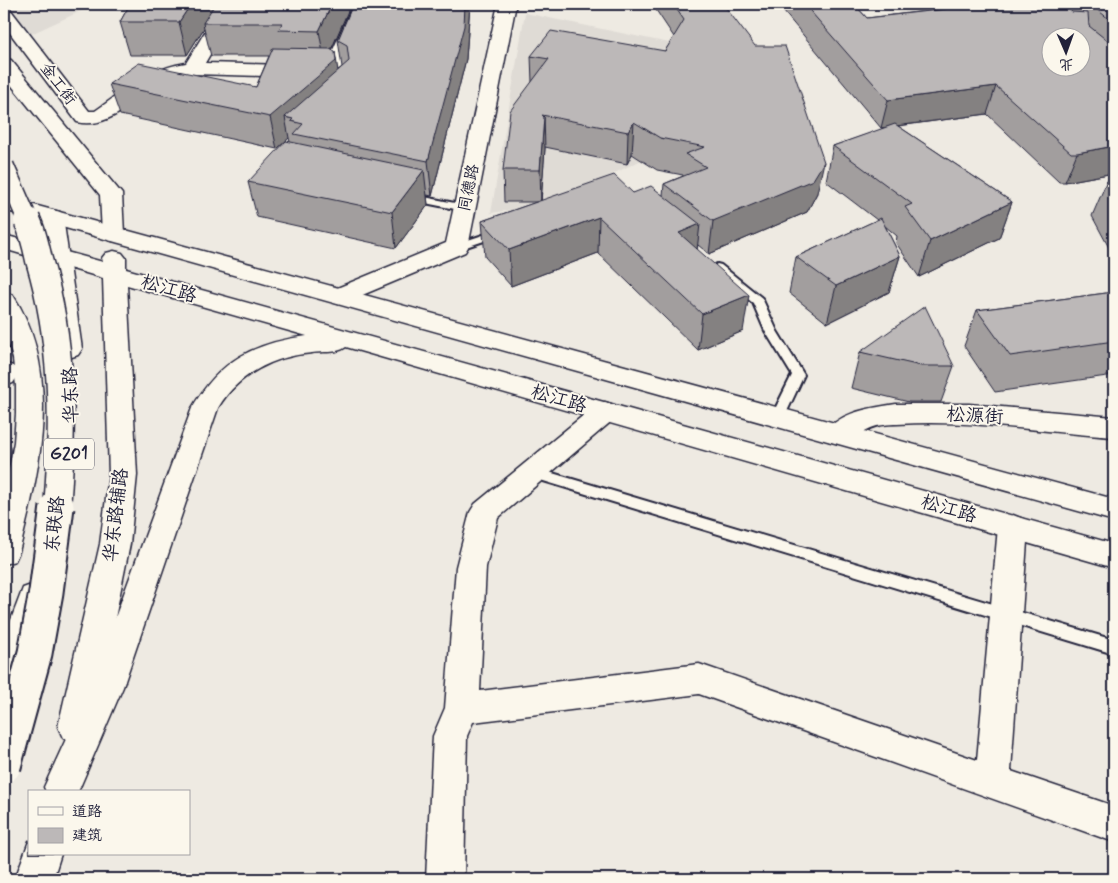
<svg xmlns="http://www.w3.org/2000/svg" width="1118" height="883" font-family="Mynerve,'LXGW WenKai TC',sans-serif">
<rect width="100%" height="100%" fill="#eeeae2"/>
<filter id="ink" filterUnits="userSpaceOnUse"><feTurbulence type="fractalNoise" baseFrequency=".02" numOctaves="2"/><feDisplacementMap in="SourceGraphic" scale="10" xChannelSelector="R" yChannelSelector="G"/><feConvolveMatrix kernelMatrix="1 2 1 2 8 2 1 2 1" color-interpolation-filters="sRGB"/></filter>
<g filter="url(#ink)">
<g fill="#dfdbd5">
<path d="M5,4H96L29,35Z"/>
<path d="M525,13L746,59L698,133L548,205L491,213Z"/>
</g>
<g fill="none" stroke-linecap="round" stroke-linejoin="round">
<defs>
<g id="lane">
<path d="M409,194L465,205L470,208L465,211L405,199L404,197Z"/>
<path d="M501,229L505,230L507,232L505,234L457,250L451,247L453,245Z"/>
<path d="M717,264L721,265L762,298L777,331L804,375L783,420H773L771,417L792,375L765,331L753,303L713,271L711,268Z"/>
<path d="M532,467L1114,640V654L527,476L525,472L527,468Z"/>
</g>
<g id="street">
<path d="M222,4H239L205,63L326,66L353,4H370L340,76L333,78L193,74C181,75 170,77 160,84C135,99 109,130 77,122L4,25V8L10,9L89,111H95C124,91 150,68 186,63Z"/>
<path d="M498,4H516L468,247L465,252L348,301L339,304L330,301L327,296L330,291L446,243Z"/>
<path d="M605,402L614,405L618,412L614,419L498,518L486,567L480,691L699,664L977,760L998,527L1003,519L1013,515L1023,519L1028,527L1011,771L1114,806V842L699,694L473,722L467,736L464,879H426L433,736L445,708L456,567L470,512L475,504L596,405Z"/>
<path d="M896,404H969L1114,417V437C1042,432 970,419 897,424C889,424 878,425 871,428C854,435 849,447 829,441L825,434C838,411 873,408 896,404Z"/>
</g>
<g id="primary">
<path d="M52,210L1114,499V521L44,222L41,217L44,212Z"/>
<path d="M4,235L103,262L102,258L106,253L114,251L122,253L126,258V269L1114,544V568L346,347C337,354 323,351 312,353C274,356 238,374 218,408L123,687L78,792H46L44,787L66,739L63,738L58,727L100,544L109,475L103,278L4,249ZM127,285L307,336C253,343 219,361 192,408L115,618L130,544L137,475Z"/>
<path d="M4,363L13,366C18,373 18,376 13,383L4,386Z"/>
<path d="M29,841V854H61L53,879H15Z"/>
</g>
<g id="highway">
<path d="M4,58L11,60L122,194L124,234L121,239L113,241L105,239L102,234L100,195L4,76Z"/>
<path d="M4,197L60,212L63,217L82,349L78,355L69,358L60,355L56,349L41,221L4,210Z"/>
<path d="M4,292L13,295C63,372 40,469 19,552L15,561L4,564V496L14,442L16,414V386L13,359L4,327Z"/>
<path d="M34,584L45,588L50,597L21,684L16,694L4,699V638L23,588Z"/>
</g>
</defs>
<use href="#lane" stroke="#22223b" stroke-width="4"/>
<use href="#street" stroke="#22223b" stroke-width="3"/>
<use href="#primary" stroke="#22223b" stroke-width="3"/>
<use href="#highway" stroke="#22223b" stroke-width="3"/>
<use href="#lane" fill="#fbf7ec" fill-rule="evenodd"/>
<use href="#street" fill="#fbf7ec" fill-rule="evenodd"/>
<use href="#primary" fill="#fbf7ec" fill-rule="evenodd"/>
<use href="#highway" fill="#fbf7ec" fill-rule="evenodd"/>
<defs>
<path id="highway-bridge-far2" d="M4,166L28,221"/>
<path id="highway-bridge-far1" d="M27,220C33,232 36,246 39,260C63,340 64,425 57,508"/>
<path id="highway-bridge" d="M4,766L35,653L46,592L57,507"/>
</defs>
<use href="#highway-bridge-far2" stroke="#22223b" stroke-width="22" stroke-linecap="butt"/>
<use href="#highway-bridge-far1" stroke="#22223b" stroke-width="29" stroke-linecap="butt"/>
<use href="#highway-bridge" stroke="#22223b" stroke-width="37" stroke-linecap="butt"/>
<use href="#highway-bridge-far2" stroke="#fbf7ec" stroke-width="19"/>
<use href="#highway-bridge-far1" stroke="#fbf7ec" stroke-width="26"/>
<use href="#highway-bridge" stroke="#fbf7ec" stroke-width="33"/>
</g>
<g fill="#a29e9e" stroke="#22223b" fill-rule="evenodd">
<path d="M130,4H351L331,50L338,70L342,67L338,40L353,4H470L466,59L432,196L427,195L428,205L396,248L257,217L248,182L290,142L289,138L277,149L120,115L109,84L256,87L269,56H211L204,28L187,55H130L120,22Z"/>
<path d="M652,4H723L817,193L807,212L709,254L698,245L697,249L743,331L698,350L598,253L511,286L485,257L482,221L537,202H504L503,170L532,82L531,56L665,51L674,37ZM545,147L627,164L632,154L657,170L683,175V176L664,184L663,195L633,193L541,201Z"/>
<path d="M751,4H854L867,18L942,9L943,6L1067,7L1068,4H1114V173L1065,182H1059L987,114L898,126L1012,202L999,238L919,277L896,243L897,236L885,226L900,256L889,292L827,323L789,293L796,257L877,220L826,181L833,146L886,128H881L778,5L754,8Z"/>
<path d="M1107,181H1114V257L1092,216Z"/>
<path d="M1114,292V375L995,392L964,346L977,310Z"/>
<path d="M860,352L954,366L941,402H909L851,388Z"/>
</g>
<g fill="#848181" stroke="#22223b">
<path d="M191,4H220L203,23L204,28L187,55L179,22Z"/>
<path d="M332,4H351L325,64L319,31Z"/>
<path d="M465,4H470L466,59L432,196L428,161Z"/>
<path d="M755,4H778V5L754,8Z"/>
<path d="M335,52L340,83L303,124L293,119L285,117L289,138L277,149L270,117Z"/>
<path d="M996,86L987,114L881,128L888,100Z"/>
<path d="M544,117L545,149L541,202L540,170Z"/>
<path d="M634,122L632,154L627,164L628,132Z"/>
<path d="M1114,146V173L1065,182L1077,153Z"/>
<path d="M824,162L817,193L807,212L709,254L713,221Z"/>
<path d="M424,170L428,205L396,248L392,212Z"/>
<path d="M1012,202L999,238L919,277L930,241Z"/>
<path d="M599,217L598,253L511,286L509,250Z"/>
<path d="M700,224L696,259L679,233Z"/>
<path d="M900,256L889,292L827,323L836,286Z"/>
<path d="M749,295L743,331L698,350L702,314Z"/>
</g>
<g fill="#bcb8b8" stroke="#22223b" fill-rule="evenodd">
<path d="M130,4H191L179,22H120Z"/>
<path d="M215,4H332L319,31L279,30L282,23H203Z"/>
<path d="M353,4H465L464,26L428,161L294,134L303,124L291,121L293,119L285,117L349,61L347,45L338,40Z"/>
<path d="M673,4H723L755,46H785L824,162L813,180L713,221L664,184L706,167L685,154L705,147L660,138L634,122L628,132L542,115L544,117L540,170H503L510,111L549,59L531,56L551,31L665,51L684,20Z"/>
<path d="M804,4H854L867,18L946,9L943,6L960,4H1063L1072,12L1088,13L1089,26L1114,46V146L1077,153H1071L996,86L888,100ZM1050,38H1080V68H1050Z"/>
<path d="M1090,4H1114V23Z"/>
<path d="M273,48L330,49L335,52L336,61L270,117L109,84L139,63L256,87Z"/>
<path d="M895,124L1012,202L930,241L905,207L912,204L833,146Z"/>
<path d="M286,141L424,170L392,212L248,182Z"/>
<path d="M614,175L633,193L651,186L700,224L679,233L749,295L702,314L599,217L509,250L482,221Z"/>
<path d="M1107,181H1114V193Z"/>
<path d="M881,218L900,256L836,286L796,257Z"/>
<path d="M1114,292V341L1010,356L977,310Z"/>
<path d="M925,306L954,366H921L860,352Z"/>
</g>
</g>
<g text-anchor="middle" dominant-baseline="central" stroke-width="4" stroke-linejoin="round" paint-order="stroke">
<g font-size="16" fill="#22223b" stroke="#fbf7ec">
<text transform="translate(58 84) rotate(53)">金工街</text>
<text transform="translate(469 188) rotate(-78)">同德路</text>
</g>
<rect fill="#fbf7ec" stroke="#636270" stroke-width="1" x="44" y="438.5" width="50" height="31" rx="4"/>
<g font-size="18" font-weight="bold" fill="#22223b">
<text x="69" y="454">G201</text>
</g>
<g font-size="19" fill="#22223b" stroke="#fbf7ec">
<text transform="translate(169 289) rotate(16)">松江路</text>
<text transform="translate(71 395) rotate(-91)">华东路</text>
<text transform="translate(559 399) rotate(16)">松江路</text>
<text transform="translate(975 416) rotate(3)">松源街</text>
<text transform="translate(949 509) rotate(16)">松江路</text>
<text transform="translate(116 515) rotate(-83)">华东路辅路</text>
<text transform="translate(55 524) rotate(-84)">东联路</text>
</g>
</g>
<rect width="1118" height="883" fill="none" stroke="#fbf7ec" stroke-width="20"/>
<rect x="10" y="10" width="1098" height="863" fill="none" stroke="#22223b" stroke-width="2" filter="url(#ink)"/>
<rect x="28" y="790" width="162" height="65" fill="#fbf7ec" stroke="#a4a2a5"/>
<rect x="38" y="807" width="25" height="8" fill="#fbf7ec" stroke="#a4a2a5"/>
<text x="72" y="816" font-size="15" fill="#22223b">道路</text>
<rect x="38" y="828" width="25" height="15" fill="#bcb8b8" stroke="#a4a2a5"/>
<text x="72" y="840" font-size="15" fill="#22223b">建筑</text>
<g transform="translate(1066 52) rotate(178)"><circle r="24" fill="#fbf7ec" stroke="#a4a2a5"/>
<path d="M0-4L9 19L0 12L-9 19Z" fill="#22223b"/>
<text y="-8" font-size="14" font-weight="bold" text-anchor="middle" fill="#22223b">北</text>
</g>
</svg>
